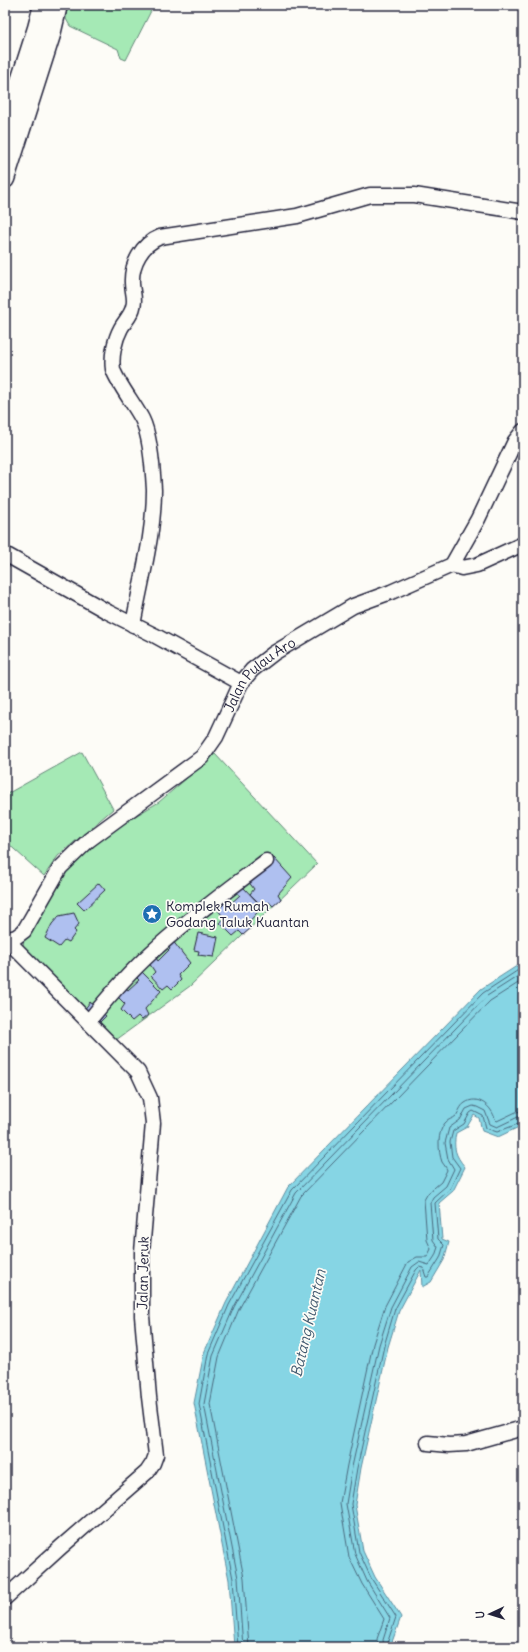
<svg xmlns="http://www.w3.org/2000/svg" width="528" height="1652" font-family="Delius,sans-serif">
<rect width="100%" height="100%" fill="#fdfcf7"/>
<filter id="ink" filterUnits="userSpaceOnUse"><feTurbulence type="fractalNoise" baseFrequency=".025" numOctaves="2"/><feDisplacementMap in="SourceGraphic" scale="8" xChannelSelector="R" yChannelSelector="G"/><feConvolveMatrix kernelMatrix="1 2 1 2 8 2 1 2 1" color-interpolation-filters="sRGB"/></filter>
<g filter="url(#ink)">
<g fill="#a5e9b5" stroke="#648678">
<path d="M67,5H154L126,60L121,58L118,49L70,26L66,19Z"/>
<path d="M82,752L113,809L58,856L44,876L5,841V795Z"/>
<path d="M215,754L317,864L190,986L116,1040L23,950V945L25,936L65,872L86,852L115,828L159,802Z"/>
</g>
<path fill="#86d5e4" stroke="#5e8da0" d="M523,962V1125L498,1137L482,1131L479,1118L474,1115L467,1127L456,1133C453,1148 455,1155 465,1167L453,1191L439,1203L442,1239L449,1242L444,1260L431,1282L422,1287L421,1270L399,1311L388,1347L361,1468L355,1505L363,1551L375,1577L401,1617L392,1642L394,1647H234L229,1580L194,1403L204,1353L226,1303L288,1187L481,989Z"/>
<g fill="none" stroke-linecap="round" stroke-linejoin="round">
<g stroke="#4a6a7f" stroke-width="1">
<path d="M238,1647L233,1579L199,1404L208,1354L229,1305L292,1190L483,993L523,967"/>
<path d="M243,1647L238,1578L204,1404L213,1356L234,1307L296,1193L487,996L523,973"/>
<path d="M249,1647L244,1578L210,1404L219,1357L239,1309L301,1196L490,1001L523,980"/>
<path d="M378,1647L377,1639L384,1619L362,1584L349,1557L340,1503L347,1465L373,1344L385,1306L408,1262L417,1257H427L431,1249L427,1240L424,1200L428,1193L441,1182L447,1170C446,1167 444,1165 442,1162C438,1151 437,1132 445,1123C448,1119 453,1119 456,1116C459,1112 460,1106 465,1103C478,1094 492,1107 495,1119L497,1121L516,1112L523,1111"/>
<path d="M384,1647L383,1640L390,1618L367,1581L355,1554L346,1504L352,1467L379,1345L391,1307L412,1267L419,1262L429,1265L435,1256L438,1247L433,1240L430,1203L433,1197L446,1186L454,1169L448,1159L445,1143L449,1128L460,1120L466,1109L473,1106L477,1107L485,1111L490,1124L497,1127L518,1117H523"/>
<path d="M390,1647L388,1641L396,1617L371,1578L359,1552L351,1504L357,1468L384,1346L395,1309L416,1270L419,1267L423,1268L426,1277H428L440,1258L444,1245L438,1239L435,1203L450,1189L460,1168L452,1157L450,1142L453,1131L464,1124L470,1113L473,1111L483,1116L486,1128L497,1132L523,1122"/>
</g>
</g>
<g fill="#afc0f0" stroke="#22223b">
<path d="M274,858L292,878L278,894L281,899L273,906L269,902L263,907L250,894L254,889L248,881L256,873L259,876Z"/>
<path d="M99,883L105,890L84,910L77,903Z"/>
<path d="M243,887L262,907L248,923L251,928L243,935L239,931L233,936L220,923L224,918L218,910L226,902L229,905L240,895L237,893Z"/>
<path d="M74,913L79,924L74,930L76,932L69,942L65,940L59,947L45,938L52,924L59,916Z"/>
<path d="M198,933L218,937L214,957L198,955L199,951L194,950Z"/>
<path d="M172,940L190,963L178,975L181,980L172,989L168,985L163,989L151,976L155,972L149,963L156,958L158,961L170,949L167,944Z"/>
<path d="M142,972L161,991L145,1009L148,1015L142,1020L138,1016L132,1021L121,1010L125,1004L117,996L124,987L128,990L139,980L137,978Z"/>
<path d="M90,1002L106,1016L99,1023L84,1010Z"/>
</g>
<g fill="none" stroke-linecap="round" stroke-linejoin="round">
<defs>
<g id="minor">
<path d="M5,554L108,612L154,635L241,683"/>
<path d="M452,565L462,568L477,565L523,544"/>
<path d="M133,625C141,580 154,535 154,490C153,471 150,435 142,419C136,407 115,379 113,369C111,356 115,339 121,328C125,321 132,314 133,307C136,299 132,291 132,283C131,264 142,244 160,237L297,216L370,195H414L523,212"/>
<path d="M5,938L138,1072L150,1098L153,1123L142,1252V1316L149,1397L156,1455L153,1463L147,1472L61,1547L5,1598"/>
<path id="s1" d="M6,940L16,937L24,931L60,868L89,840L202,757L216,737L241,683L252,670L274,653L353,606L391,592L452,565L478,519L515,441L523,431"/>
<path d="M88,1022C108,997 129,973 152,952C188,919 228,890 266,861"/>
<path d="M428,1443L449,1445L466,1444L523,1428"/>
</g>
<g id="major">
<path d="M5,128L37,28L43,5"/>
<path d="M5,179L51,35L58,5"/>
</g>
</defs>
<use href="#minor" stroke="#22223b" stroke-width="17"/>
<use href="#major" stroke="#22223b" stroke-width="21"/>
<use href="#minor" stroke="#fdfcf7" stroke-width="14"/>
<use href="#major" stroke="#fdfcf7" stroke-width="18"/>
</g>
</g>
<defs>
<symbol id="sight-disc" viewBox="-11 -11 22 22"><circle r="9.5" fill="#1f6fb2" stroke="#fdfcf7"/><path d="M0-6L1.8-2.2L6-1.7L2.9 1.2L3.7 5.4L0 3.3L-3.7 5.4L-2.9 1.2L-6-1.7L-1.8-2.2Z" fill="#fff"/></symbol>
</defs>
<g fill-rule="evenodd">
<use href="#sight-disc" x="141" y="903" width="22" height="22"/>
</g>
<g text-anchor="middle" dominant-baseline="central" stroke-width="3.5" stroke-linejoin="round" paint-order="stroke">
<g font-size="14" fill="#22223b" stroke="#fdfcf7">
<text stroke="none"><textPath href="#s1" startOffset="376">Jalan Pulau Aro</textPath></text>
<text transform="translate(143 1273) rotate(-89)">Jalan Jeruk</text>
</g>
<g font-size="14" fill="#22223b" stroke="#fdfcf7" text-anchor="start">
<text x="166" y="906">Komplek Rumah<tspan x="166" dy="16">Godang Taluk Kuantan</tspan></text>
</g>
<g font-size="15" font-style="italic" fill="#40586e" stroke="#fdfcf7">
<text transform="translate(308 1323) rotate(-77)">Batang Kuantan</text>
</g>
</g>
<rect width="528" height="1652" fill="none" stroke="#fdfcf7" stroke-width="20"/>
<rect x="10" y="10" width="508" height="1632" fill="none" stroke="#22223b" stroke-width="1.5" filter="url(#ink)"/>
<g transform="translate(490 1614) rotate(266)" stroke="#fdfcf7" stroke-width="3" paint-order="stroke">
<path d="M0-3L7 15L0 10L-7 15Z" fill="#22223b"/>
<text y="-6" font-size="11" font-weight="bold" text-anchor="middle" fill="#22223b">U</text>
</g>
</svg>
